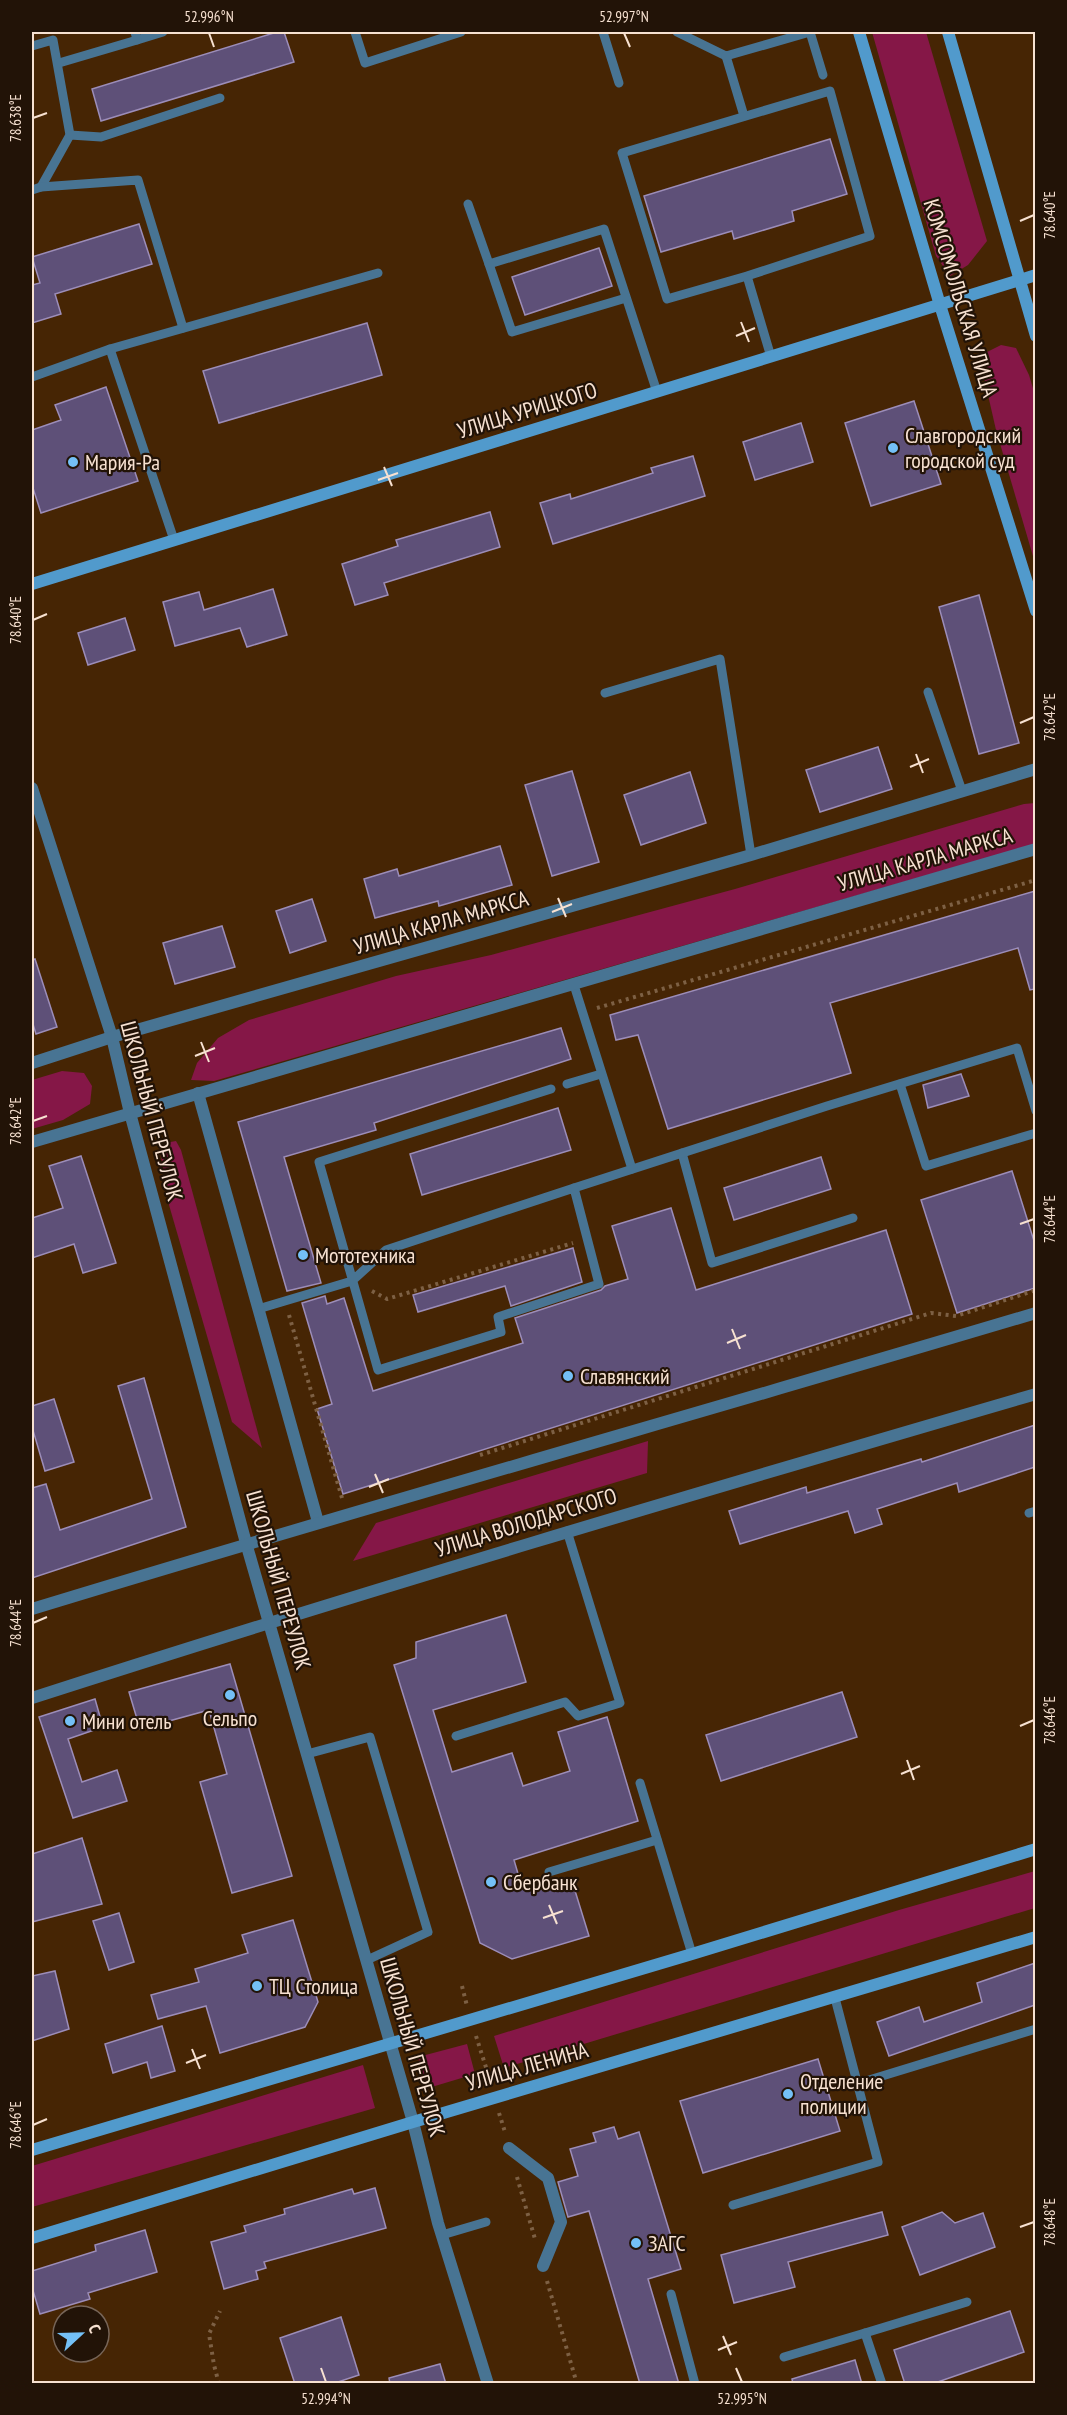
<svg xmlns="http://www.w3.org/2000/svg" width="1067" height="2415" font-family="'PT Sans Narrow',sans-serif">
<rect width="100%" height="100%" fill="#462504"/>
<g fill="#851747">
<path d="M872,32H926L987,241L968,265L950,276L936,256Z"/>
<path d="M1001,345L1016,348L1029,375L1035,395V563L996,430L983,373L987,352Z"/>
<path d="M1035,803V844L214,1081L191,1080L197,1063L218,1038L249,1020L396,976L491,955L735,889L1024,804Z"/>
<path d="M62,1071L84,1073L92,1086L90,1104L63,1120L32,1129V1080Z"/>
<path d="M176,1141L181,1150L262,1448L232,1422L169,1205L159,1144Z"/>
<path d="M648,1441L647,1473L353,1561L376,1523Z"/>
<path d="M1035,1871V1908L504,2068L494,2036L899,1910Z"/>
<path d="M467,2044L475,2074L425,2089L418,2057Z"/>
<path d="M363,2065L375,2108L32,2207V2166Z"/>
</g>
<g fill="#5e5078" stroke="#9c8db9" stroke-width="1.5">
<path d="M277,32H284L294,62L101,121L92,89Z"/>
<path d="M830,139L847,194L792,211L794,221L734,239L732,231L661,252L644,196Z"/>
<path d="M139,224L152,264L55,294L61,314L32,323V285L40,283L32,257Z"/>
<path d="M599,248L612,286L525,315L512,277Z"/>
<path d="M367,323L382,375L219,423L203,371Z"/>
<path d="M106,387L138,481L41,513L32,485V430L61,420L55,405Z"/>
<path d="M914,401L941,484L871,506L845,423Z"/>
<path d="M801,423L813,462L755,480L743,442Z"/>
<path d="M693,456L705,496L553,544L540,503L570,494L571,499L653,473L651,468Z"/>
<path d="M490,512L500,547L384,583L388,595L355,605L342,564L398,546L396,540Z"/>
<path d="M273,589L287,635L247,647L240,628L175,646L163,602L199,592L204,610Z"/>
<path d="M979,595L1019,743L979,754L939,607Z"/>
<path d="M125,618L135,650L88,665L78,633Z"/>
<path d="M878,747L892,789L820,812L806,770Z"/>
<path d="M572,771L599,862L552,876L525,785Z"/>
<path d="M690,772L706,823L641,845L624,795Z"/>
<path d="M500,846L512,885L439,906L438,901L375,918L364,879L397,869L399,876Z"/>
<path d="M1035,891V989L1030,990L1018,948L830,1003L851,1073L668,1129L638,1035L616,1040L610,1015Z"/>
<path d="M312,899L326,941L290,953L276,911Z"/>
<path d="M222,926L235,967L175,984L163,943Z"/>
<path d="M35,959L57,1027L36,1034L32,1021V960Z"/>
<path d="M561,1028L571,1059L374,1123L376,1130L284,1157L321,1283L287,1291L238,1122Z"/>
<path d="M961,1074L969,1096L928,1108L923,1085Z"/>
<path d="M558,1108L571,1150L422,1195L410,1154Z"/>
<path d="M81,1156L116,1263L83,1273L74,1244L32,1258V1218L63,1208L49,1166Z"/>
<path d="M821,1157L831,1189L734,1220L724,1188Z"/>
<path d="M1012,1171L1035,1244V1288L957,1313L921,1200Z"/>
<path d="M671,1208L696,1290L886,1230L912,1314L343,1494L317,1409L332,1404L302,1303L325,1296L327,1304L344,1298L373,1391L523,1343L515,1318L601,1290L605,1286L628,1279L612,1226Z"/>
<path d="M573,1248L582,1282L511,1306L505,1286L418,1312L413,1295Z"/>
<path d="M144,1378L186,1527L32,1578V1488L46,1484L60,1530L152,1499L118,1386Z"/>
<path d="M54,1399L74,1462L45,1471L32,1427V1406Z"/>
<path d="M1035,1425V1467L959,1492L957,1483L877,1509L882,1524L855,1533L848,1511L740,1544L729,1511L806,1487L807,1493L921,1459L922,1462Z"/>
<path d="M506,1615L526,1682L433,1710L452,1772L512,1753L523,1786L570,1771L558,1732L607,1717L638,1821L514,1860L521,1884L533,1892L572,1881L589,1936L512,1959L480,1943L394,1665L416,1658V1642Z"/>
<path d="M230,1664L292,1876L232,1893L200,1782L227,1774L209,1710L140,1729L129,1692Z"/>
<path d="M842,1692L857,1737L721,1781L706,1735Z"/>
<path d="M95,1699L103,1727L68,1739L82,1782L117,1770L127,1801L73,1818L39,1717Z"/>
<path d="M82,1838L102,1904L32,1922V1854Z"/>
<path d="M119,1913L134,1962L109,1970L93,1921Z"/>
<path d="M293,1920L318,2002L305,2027L220,2053L206,2006L158,2019L151,1995L199,1982L195,1969L248,1953L242,1935Z"/>
<path d="M1035,1963V2005L889,2056L877,2022L919,2007L924,2022L982,2002L977,1983Z"/>
<path d="M55,1971L69,2029L32,2041V1976Z"/>
<path d="M162,2026L175,2071L151,2078L147,2062L113,2073L105,2044Z"/>
<path d="M818,2059L840,2131L703,2173L680,2101Z"/>
<path d="M614,2127L618,2139L639,2132L681,2269L648,2279L679,2384H640L589,2211L568,2217L558,2182L578,2176L570,2149L596,2142L593,2133Z"/>
<path d="M375,2188L386,2228L264,2262L266,2268L256,2271L258,2279L224,2289L211,2242L246,2232L244,2226L285,2214L284,2209L352,2189L354,2194Z"/>
<path d="M882,2212L888,2235L788,2262L795,2287L734,2303L721,2255Z"/>
<path d="M942,2212L955,2223L983,2213L995,2247L920,2275L902,2227Z"/>
<path d="M145,2230L157,2272L88,2293L90,2299L40,2314L32,2287V2271L96,2251L95,2245Z"/>
<path d="M1010,2311L1024,2352L932,2384H905L894,2350Z"/>
<path d="M341,2317L359,2375L332,2384H295L280,2338Z"/>
<path d="M855,2360L862,2384H793L792,2379Z"/>
<path d="M440,2364L446,2384H390L389,2378Z"/>
</g>
<g fill="none" stroke-linecap="round" stroke-linejoin="round">
<g stroke="#7d6044" stroke-width="4" stroke-dasharray="3 4.5" stroke-linecap="butt">
<path d="M597,1008L1036,880"/>
<path d="M372,1291L387,1299L573,1243"/>
<path d="M289,1315L342,1498"/>
<path d="M480,1455L931,1313L956,1316L1036,1290"/>
<path d="M462,1986L467,2006"/>
<path d="M476,2036L491,2083"/>
<path d="M499,2113L505,2132"/>
<path d="M517,2177L535,2239"/>
<path d="M547,2281L577,2384"/>
<path d="M219,2384L214,2365L209,2334L220,2311"/>
</g>
<g stroke="#487493" stroke-width="9">
<path d="M135,32L137,40L163,32"/>
<path d="M355,32L365,63L461,32"/>
<path d="M603,32L619,83"/>
<path d="M677,32L726,56L810,32"/>
<path d="M810,32L823,75"/>
<path d="M32,46L53,40L70,135L41,187"/>
<path d="M726,56L744,116"/>
<path d="M59,63L137,40"/>
<path d="M70,135L101,137L220,98"/>
<path d="M32,190L41,187L138,180L183,328"/>
<path d="M468,204L489,264"/>
<path d="M747,276L667,299L622,153L830,91L870,236L747,276L771,357"/>
<path d="M626,298L512,332L489,264L604,229L657,392"/>
<path d="M110,349L174,540"/>
<path d="M32,377L110,349L378,273"/>
<path d="M928,692L962,791"/>
<path d="M605,693L720,659L751,855"/>
<path d="M574,985L632,1169"/>
<path d="M567,1084L601,1074"/>
<path d="M900,1084L926,1166L1036,1133"/>
<path d="M682,1153L712,1263L853,1218"/>
<path d="M574,1188L827,1106L1017,1048L1036,1111"/>
<path d="M258,1309L352,1281L386,1250L574,1188L599,1284L498,1317L501,1332L378,1370L319,1162L551,1089"/>
<path d="M1029,1513L1036,1511"/>
<path d="M456,1736L565,1702L578,1716L620,1703L567,1531"/>
<path d="M307,1754L370,1737L428,1932L367,1960"/>
<path d="M640,1783L692,1954"/>
<path d="M549,1872L657,1840"/>
<path d="M856,2084L1036,2029"/>
<path d="M733,2205L878,2162L835,1998"/>
<path d="M442,2235L486,2222"/>
<path d="M671,2294L695,2384"/>
<path d="M784,2357L865,2333"/>
<path d="M882,2384L865,2333L967,2302"/>
</g>
<g stroke="#487493" stroke-width="12">
<path d="M32,788L112,1037L130,1113L246,1543L413,2122L438,2223L488,2384"/>
<path d="M32,1063L112,1037L751,855L1036,769"/>
<path d="M198,1093L318,1522"/>
<path d="M32,1142L1036,849"/>
<path d="M32,1609C365,1507 701,1413 1036,1313"/>
<path d="M32,1698C364,1591 700,1492 1036,1394"/>
<path d="M509,2148L548,2178L561,2222L543,2266"/>
</g>
<g stroke="#519acc" stroke-width="12">
<path d="M859,32L940,305L1036,611"/>
<path d="M948,32L1036,336"/>
<path d="M32,584L1036,275"/>
<path d="M32,2150L692,1954L1036,1849"/>
<path d="M32,2238L413,2122L1036,1937"/>
</g>
</g>
<path fill="none" stroke="#f7e1d1" stroke-width="2" d="M209,33L214,47M624,33L630,47M33,118L47,113M1020,221L1034,215M741,322L749,342M736,336L755,328M384,467L392,486M378,480L398,473M33,620L47,614M1020,723L1034,717M916,754L923,773M910,767L929,759M558,898L566,917M552,912L572,904M201,1042L209,1062M195,1056L215,1048M33,1121L47,1116M1020,1224L1034,1219M732,1329L740,1349M727,1343L746,1335M375,1474L383,1493M369,1487L389,1479M33,1623L47,1617M1020,1726L1034,1720M907,1760L914,1780M901,1774L920,1766M549,1905L557,1924M543,1918L563,1911M192,2049L200,2069M186,2063L206,2055M33,2125L47,2119M1020,2227L1034,2222M723,2336L731,2355M718,2350L737,2342M321,2368L326,2382M736,2368L742,2382"/>
<g fill="#74c0f6" stroke="#221307" stroke-width="2">
<circle cx="893" cy="448" r="6"/>
<circle cx="73" cy="462" r="6"/>
<circle cx="303" cy="1255" r="6"/>
<circle cx="568" cy="1376" r="6"/>
<circle cx="230" cy="1695" r="6"/>
<circle cx="70" cy="1721" r="6"/>
<circle cx="491" cy="1882" r="6"/>
<circle cx="257" cy="1986" r="6"/>
<circle cx="788" cy="2094" r="6"/>
<circle cx="636" cy="2243" r="6"/>
</g>
<g text-anchor="middle" dominant-baseline="central" stroke-width="4.5" stroke-linejoin="round" paint-order="stroke">
<g font-size="22" fill="#f7e1d1" stroke="#221307">
<text transform="translate(961 298) rotate(73)">КОМСОМОЛЬСКАЯ УЛИЦА</text>
<text transform="translate(527 410) rotate(-17)">УЛИЦА УРИЦКОГО</text>
<text transform="translate(925 859) rotate(-16)">УЛИЦА КАРЛА МАРКСА</text>
<text transform="translate(441 922) rotate(-16)">УЛИЦА КАРЛА МАРКСА</text>
<text transform="translate(152 1111) rotate(75)">ШКОЛЬНЫЙ ПЕРЕУЛОК</text>
<text transform="translate(526 1522) rotate(-17)">УЛИЦА ВОЛОДАРСКОГО</text>
<text transform="translate(279 1580) rotate(74)">ШКОЛЬНЫЙ ПЕРЕУЛОК</text>
<text transform="translate(413 2047) rotate(74)">ШКОЛЬНЫЙ ПЕРЕУЛОК</text>
<text transform="translate(527 2066) rotate(-16)">УЛИЦА ЛЕНИНА</text>
</g>
<g font-size="22" fill="#f7e1d1" stroke="#221307" text-anchor="start">
<text x="905" y="435">Славгородский<tspan x="905" dy="25">городской суд</tspan></text>
<text x="85" y="462">Мария-Ра</text>
<text x="315" y="1255">Мототехника</text>
<text x="580" y="1376">Славянский</text>
<text x="230" y="1718" text-anchor="middle">Сельпо</text>
<text x="82" y="1721">Мини отель</text>
<text x="503" y="1882">Сбербанк</text>
<text x="269" y="1986">ТЦ Столица</text>
<text x="800" y="2081">Отделение<tspan x="800" dy="25">полиции</tspan></text>
<text x="648" y="2243">ЗАГС</text>
</g>
</g>
<rect width="1067" height="2415" fill="none" stroke="#221307" stroke-width="66"/>
<g transform="translate(81 2334) rotate(68)"><circle r="28" fill="#221307" stroke="#776558" stroke-width="1.5"/>
<path d="M0-4.5L10 22L0 15L-10 22Z" fill="#74c0f6"/>
<text y="-9" font-size="16" font-weight="bold" text-anchor="middle" fill="#f7e1d1">С</text>
</g>
<rect x="33" y="33" width="1001" height="2349" fill="none" stroke="#f7e1d1" stroke-width="2"/>
<g font-size="15" text-anchor="middle" fill="#f7e1d1">
<text x="209" y="22">52.996°N</text>
<text x="624" y="22">52.997°N</text>
<text transform="translate(16 118) rotate(-90)" y="5">78.638°E</text>
<text transform="translate(1050 215) rotate(-90)" y="5">78.640°E</text>
<text transform="translate(16 620) rotate(-90)" y="5">78.640°E</text>
<text transform="translate(1050 717) rotate(-90)" y="5">78.642°E</text>
<text transform="translate(16 1121) rotate(-90)" y="5">78.642°E</text>
<text transform="translate(1050 1219) rotate(-90)" y="5">78.644°E</text>
<text transform="translate(16 1623) rotate(-90)" y="5">78.644°E</text>
<text transform="translate(1050 1720) rotate(-90)" y="5">78.646°E</text>
<text transform="translate(16 2125) rotate(-90)" y="5">78.646°E</text>
<text transform="translate(1050 2222) rotate(-90)" y="5">78.648°E</text>
<text x="326" y="2404">52.994°N</text>
<text x="742" y="2404">52.995°N</text>
</g>
</svg>
